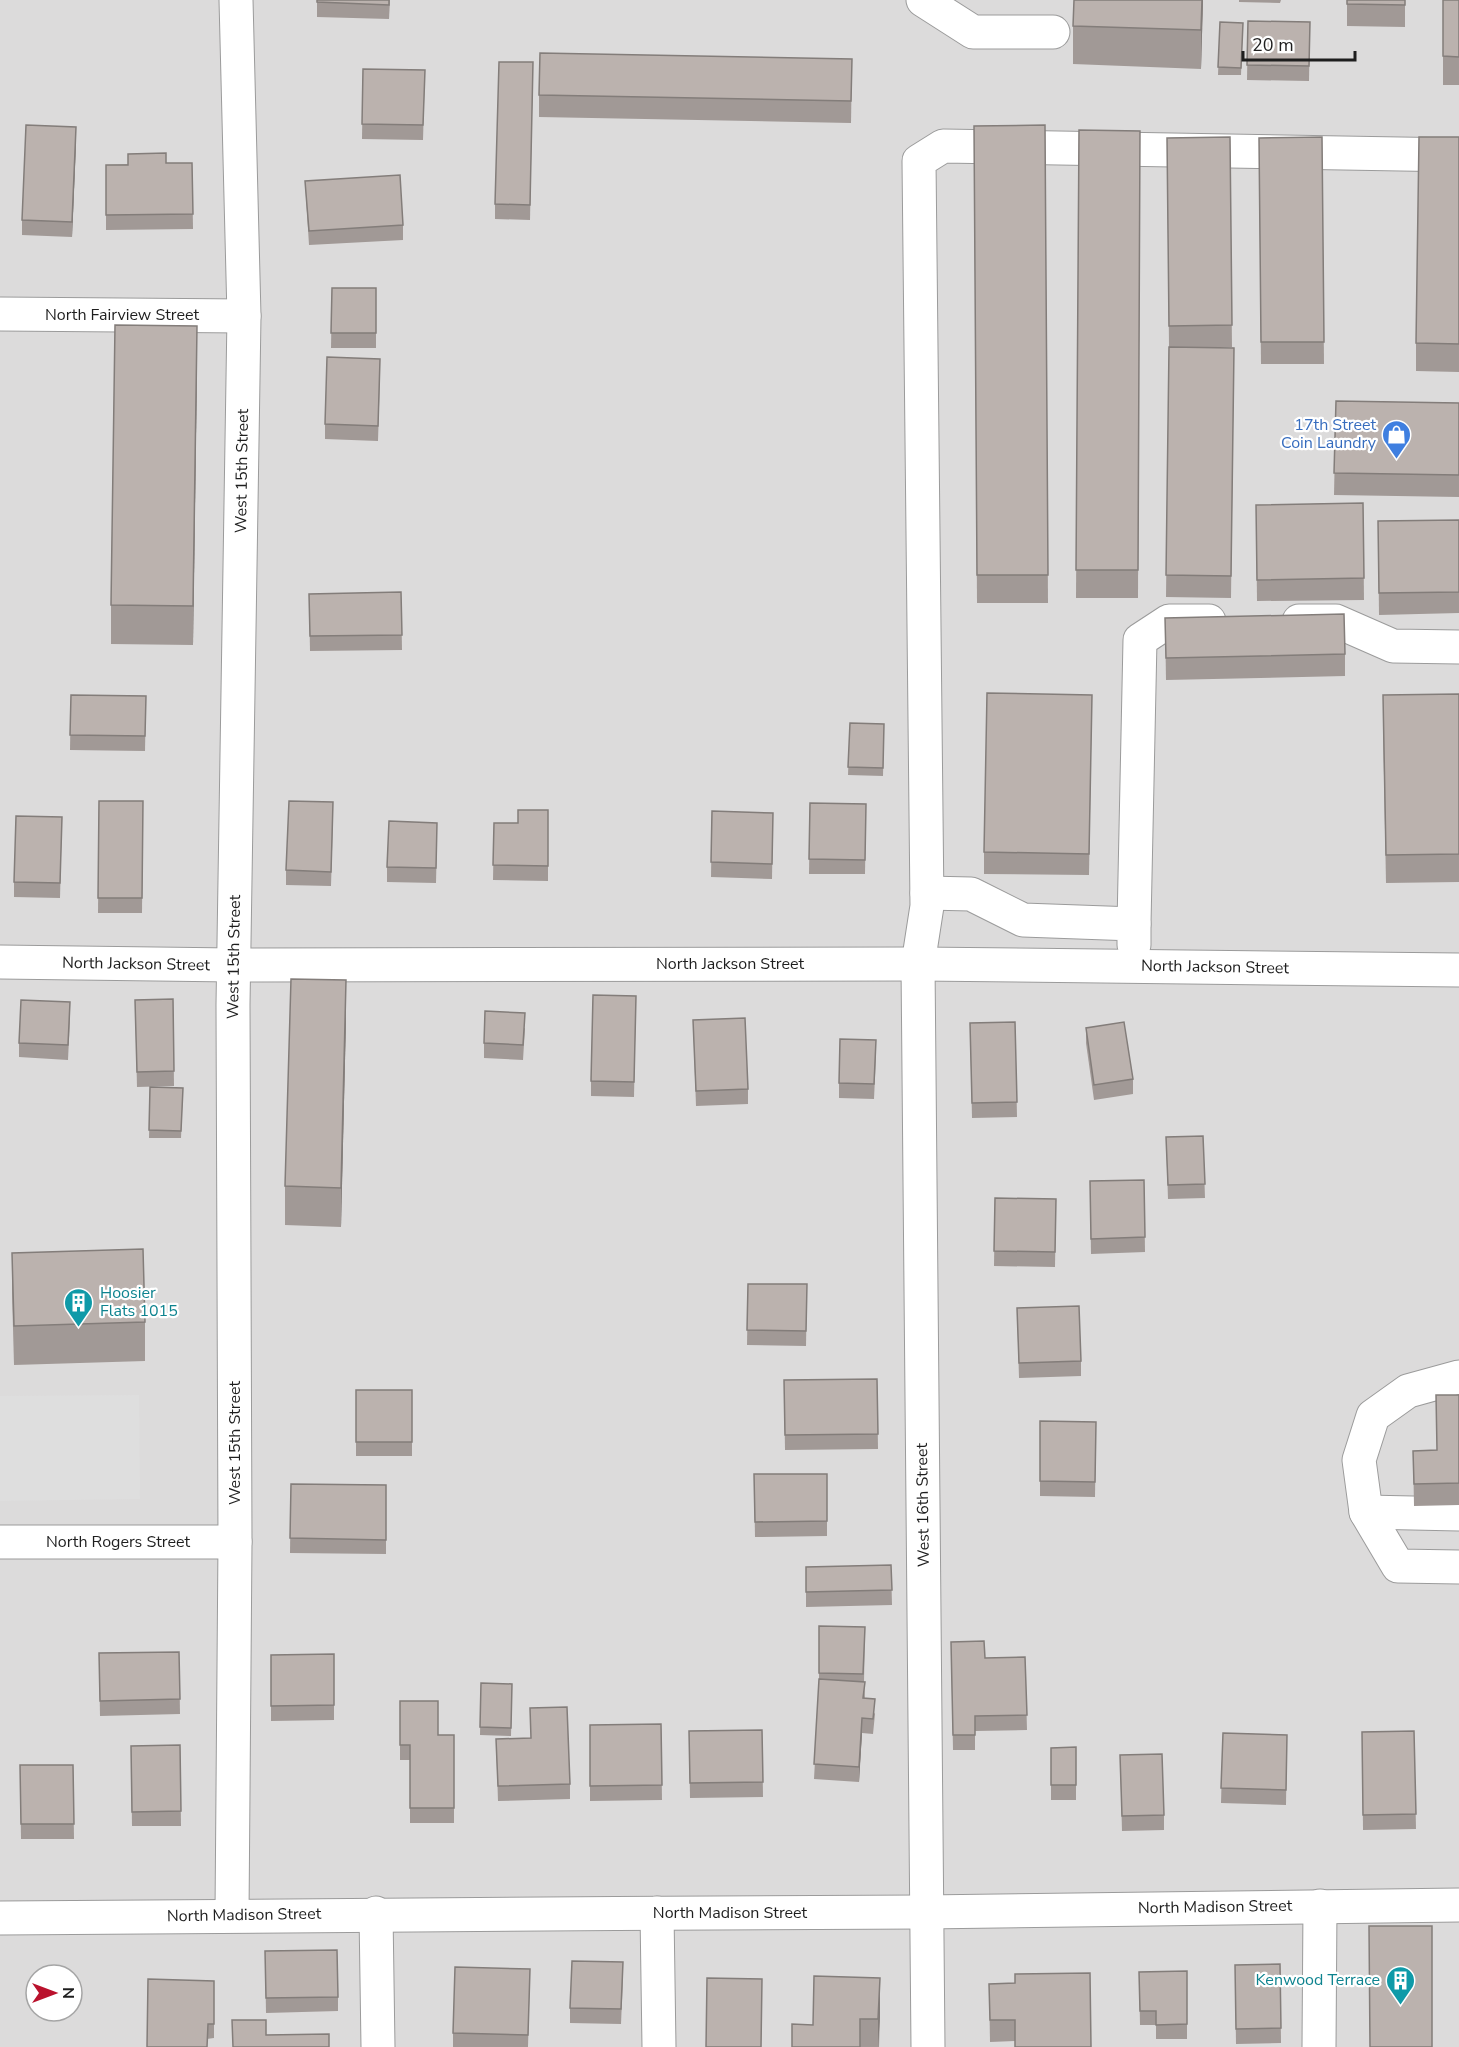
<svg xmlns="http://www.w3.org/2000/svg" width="1459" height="2047" font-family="'Nunito Sans',sans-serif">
<rect width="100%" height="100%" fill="#eeeae5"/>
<path fill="#dcdbdb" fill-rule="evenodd" d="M0,0H1459V2047H0ZM36,1975H72V2011H36Z"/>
<path fill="#dedede" d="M139,1395L140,1499L0,1501V1396Z"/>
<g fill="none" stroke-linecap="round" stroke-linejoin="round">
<defs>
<g id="minor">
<path d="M923,0L973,32H1053"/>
<path d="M0,314L244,316"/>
<path d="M1299,621H1336L1393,646L1459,647"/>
<path d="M927,893L971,894L1023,920L1134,924V945"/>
<path d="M1134,924L1140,640L1169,621H1209"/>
<path d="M0,962L233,965L918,964L1459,970"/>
<path d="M1459,1377L1408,1391L1373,1416L1359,1460L1366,1512L1398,1566L1459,1567"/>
<path d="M1366,1512L1459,1514"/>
<path d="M0,1542H235"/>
<path d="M376,1913L378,2047"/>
<path d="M657,1913L659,2047"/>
<path d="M232,1915L235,1542L233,1005L244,316L236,0"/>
<path d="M0,1918C308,1914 616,1914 924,1912C1102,1911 1281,1906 1459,1905"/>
<path d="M928,2047L918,964L927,906L919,161L943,146L1459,155"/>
<path d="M1319,2047L1320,1906"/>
</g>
</defs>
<use href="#minor" stroke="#9b9b9b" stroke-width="35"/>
<use href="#minor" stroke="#fff" stroke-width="33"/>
</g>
<g fill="#a19996">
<path d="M317,0H390L389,19L317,17Z"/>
<path d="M1203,0L1201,69L1073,64V26Z"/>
<path d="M1239,0H1281L1280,3L1239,2Z"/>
<path d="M1347,0H1405V27L1347,26Z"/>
<rect x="1443" y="0" width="16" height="85"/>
<path d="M1248,21L1310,22L1309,81L1247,80Z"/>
<path d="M1220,22L1243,23L1241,75H1218Z"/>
<path d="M852,59L851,123L539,117V95Z"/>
<path d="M533,62L530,220L495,219V204Z"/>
<path d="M363,69L425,70L423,140L362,139Z"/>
<path d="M1045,125L1048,603H977L974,126Z"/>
<path d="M1079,130L1140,131L1138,598H1076Z"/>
<path d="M1230,137L1232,347H1204L1234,348L1231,598L1166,597L1169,347L1167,138Z"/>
<path d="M1322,137L1324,364H1261L1259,138Z"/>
<path d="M1459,137V372L1416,371V343Z"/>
<path d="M76,142L72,237L22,235V220Z"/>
<path d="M166,163H192L193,229L106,230V165Z"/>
<path d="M305,181L403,225V240L309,245Z"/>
<path d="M332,288H376V348H331Z"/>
<path d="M197,365L193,645L111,644V605Z"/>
<path d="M380,374L378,441L325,439V424Z"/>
<path d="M1336,401L1459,403V497L1334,495Z"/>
<path d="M1363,503L1364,600L1257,601L1256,505Z"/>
<path d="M1459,520V613L1379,615L1378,521Z"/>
<path d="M401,592L402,650L310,651L309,594Z"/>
<path d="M1165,618L1345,654V676L1166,680Z"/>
<path d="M1459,694V882L1386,883L1383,723Z"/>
<path d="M71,695L146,696L145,751L70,750Z"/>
<path d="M1092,695L1089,875L984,874V852Z"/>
<path d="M850,723L884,724L883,776L848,775Z"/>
<path d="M99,801H143L142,913H98Z"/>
<path d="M810,803L866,804L865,874H809Z"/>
<path d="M548,810V881L493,880L494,823H518Z"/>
<path d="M712,811L773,813L772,879L711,877Z"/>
<path d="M62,817L60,898L14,897V882Z"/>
<path d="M333,817L331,886L286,885V870Z"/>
<path d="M437,838L436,883L387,882V867Z"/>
<path d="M636,996L634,1097L591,1096V1081Z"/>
<path d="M173,999L174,1086L137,1087L135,1000Z"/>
<path d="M70,1017L68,1060L19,1057V1043Z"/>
<path d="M346,1019L341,1227L285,1225V1186Z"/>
<path d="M693,1020L748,1089V1104L696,1106Z"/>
<path d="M1015,1022L1017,1117L972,1118L970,1023Z"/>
<path d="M525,1028L523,1060L484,1058V1043Z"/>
<path d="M1086,1028L1133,1079V1094L1094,1100L1086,1043Z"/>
<path d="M876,1055L874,1099L839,1098V1083Z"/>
<path d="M150,1087L183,1088L181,1138H149Z"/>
<path d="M1203,1136L1205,1198L1168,1199L1166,1137Z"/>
<path d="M1144,1180L1145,1252L1091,1254L1090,1181Z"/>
<path d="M995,1198L1056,1199L1055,1267L994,1266Z"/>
<path d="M12,1253L145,1322V1361L14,1365L12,1292Z"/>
<path d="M748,1284H807L806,1346L747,1345Z"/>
<path d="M1017,1308L1081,1361V1376L1019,1378Z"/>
<path d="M877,1379L878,1449L785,1450L784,1380Z"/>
<rect x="356" y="1390" width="56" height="66"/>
<path d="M1436,1395H1459V1505L1414,1506L1413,1451L1437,1450Z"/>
<path d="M1040,1421L1096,1422L1095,1497L1040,1496Z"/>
<path d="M754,1474H827V1536L755,1537Z"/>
<path d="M291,1484L386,1485V1554L290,1553Z"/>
<path d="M891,1565L892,1605L806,1607V1567Z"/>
<path d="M819,1626L865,1627L864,1682L865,1698L875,1714L873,1734L862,1733L859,1782L814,1779L819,1688Z"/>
<path d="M951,1642L985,1658L1025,1657L1027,1730L975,1731V1750H953Z"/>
<path d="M179,1652L180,1714L100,1716L99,1653Z"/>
<path d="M334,1654V1720L271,1721V1655Z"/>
<path d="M481,1683L512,1684L511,1736L480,1735Z"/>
<path d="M400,1701L438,1735H454V1823H410V1760H400Z"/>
<path d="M661,1724L662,1800L590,1801V1725Z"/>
<path d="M762,1730L763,1797L690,1798L689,1731Z"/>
<path d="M1414,1731L1416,1829L1363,1830L1362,1732Z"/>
<path d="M1223,1733L1287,1735L1286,1805L1221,1803Z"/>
<path d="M496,1739L570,1784V1799L498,1801Z"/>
<path d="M180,1745L181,1826H132L131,1746Z"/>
<path d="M1076,1747V1800H1051V1748Z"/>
<path d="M1120,1755L1164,1815V1830L1122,1831Z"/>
<path d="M20,1765H73L74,1839H21Z"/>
<path d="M265,1951L338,1997V2011L266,2013Z"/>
<path d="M1280,1964L1281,2043L1236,2044L1235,1965Z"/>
<path d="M530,1969L528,2047H453V2033Z"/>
<path d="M1187,1971V2039H1156V2025H1140L1139,1972Z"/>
<path d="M623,1977L621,2024L570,2023V2008Z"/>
<path d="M214,1981V2038L147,2047Z"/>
<path d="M1015,1983V2041L990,2042L989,1984Z"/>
<path d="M880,2017L879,2047H792L813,2025Z"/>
</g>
<g fill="#837d7a">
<path d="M1202,0H1203L1201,69V30Z"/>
<path d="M76,127V142L72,237V222Z"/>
<path d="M197,326V365L193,645V606Z"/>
<path d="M346,980V1019L341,1227V1188Z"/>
<path d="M862,1718V1733L859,1782V1767Z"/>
<path d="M880,1978V2017L878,2047V2019Z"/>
</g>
<g fill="#bbb2ae" stroke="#837d7a" stroke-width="1.5">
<path d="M317,0H389V5L317,2Z"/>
<path d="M1074,0H1202L1201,30L1073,26Z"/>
<path d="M1347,0H1405V5L1347,4Z"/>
<path d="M1443,0H1459V57L1443,56Z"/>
<path d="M1248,21L1310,22L1309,66L1247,65Z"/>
<path d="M1220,22L1243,23L1241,68L1218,67Z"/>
<path d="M540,53L852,59L851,101L539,95Z"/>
<path d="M499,62H533L530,205L495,204Z"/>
<path d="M363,69L425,70L423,125L362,124Z"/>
<path d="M26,125L76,127L72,222L22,220Z"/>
<path d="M1045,125L1048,575H977L974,126Z"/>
<path d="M1079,130L1140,131L1138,570H1076Z"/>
<path d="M1230,137L1232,325L1169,326L1167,138Z"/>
<path d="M1322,137L1324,342H1261L1259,138Z"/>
<path d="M1419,137H1459V344L1416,343Z"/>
<path d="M166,153V163H192L193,214L106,215V165H128V154Z"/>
<path d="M400,175L403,225L309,231L305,181Z"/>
<path d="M332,288H376V333H331Z"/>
<path d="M115,325L197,326L193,606L111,605Z"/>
<path d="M1169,347L1234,348L1231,576L1166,575Z"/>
<path d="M327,357L380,359L378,426L325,424Z"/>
<path d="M1336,401L1459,403V475L1334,473Z"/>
<path d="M1363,503L1364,578L1257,580L1256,505Z"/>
<path d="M1459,520V592L1379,593L1378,521Z"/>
<path d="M401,592L402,635L310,636L309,594Z"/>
<path d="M1344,614L1345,654L1166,658L1165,618Z"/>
<path d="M987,693L1092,695L1089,854L984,852Z"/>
<path d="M1459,694V854L1386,855L1383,695Z"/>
<path d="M71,695L146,696L145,736L70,735Z"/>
<path d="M850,723L884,724L883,768L848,767Z"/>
<path d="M99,801H143L142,898H98Z"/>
<path d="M289,801L333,802L331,872L286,870Z"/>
<path d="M810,803L866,804L865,860L809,859Z"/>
<path d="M518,810H548V866L493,865L494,823H518Z"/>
<path d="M712,811L773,813L772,864L711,862Z"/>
<path d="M16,816L62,817L60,883L14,882Z"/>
<path d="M389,821L437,823L436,868L387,867Z"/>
<path d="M291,979L346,980L341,1188L285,1186Z"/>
<path d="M593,995L636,996L634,1082L591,1081Z"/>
<path d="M173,999L174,1071L137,1072L135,1000Z"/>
<path d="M21,1000L70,1002L68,1045L19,1043Z"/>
<path d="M485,1011L525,1013L523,1045L484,1043Z"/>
<path d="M745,1018L748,1089L696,1091L693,1020Z"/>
<path d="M1015,1022L1017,1102L972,1103L970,1023Z"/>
<path d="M1124,1022L1133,1079L1094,1085L1086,1028Z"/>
<path d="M840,1039L876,1040L874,1084L839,1083Z"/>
<path d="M150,1087L183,1088L181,1131L149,1130Z"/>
<path d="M1203,1136L1205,1184L1168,1185L1166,1137Z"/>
<path d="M1144,1180L1145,1237L1091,1239L1090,1181Z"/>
<path d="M995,1198L1056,1199L1055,1252L994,1251Z"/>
<path d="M143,1249L145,1322L14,1326L12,1253Z"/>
<path d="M748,1284H807L806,1331L747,1330Z"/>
<path d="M1079,1306L1081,1361L1019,1363L1017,1308Z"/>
<path d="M877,1379L878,1434L785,1435L784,1380Z"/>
<rect x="356" y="1390" width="56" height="52"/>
<path d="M1436,1395H1459V1483L1414,1484L1413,1451L1437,1450Z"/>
<path d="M1040,1421L1096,1422L1095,1482L1040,1481Z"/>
<path d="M754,1474H827V1521L755,1522Z"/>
<path d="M291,1484L386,1485V1540L290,1538Z"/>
<path d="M891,1565L892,1590L806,1592V1567Z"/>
<path d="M819,1626L865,1627L863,1674L819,1673Z"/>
<path d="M984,1641L985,1658L1025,1657L1027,1715L975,1716V1735H953L951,1642Z"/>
<path d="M179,1652L180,1699L100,1701L99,1653Z"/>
<path d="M334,1654V1705L271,1706V1655Z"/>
<path d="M819,1679L865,1682L863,1698L875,1699L873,1719L862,1718L859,1767L814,1764Z"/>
<path d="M481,1683L512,1684L511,1728L480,1727Z"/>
<path d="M400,1701H438V1735H454V1808H410V1745H400Z"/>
<path d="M567,1707L570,1784L498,1786L496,1739L531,1738L530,1708Z"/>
<path d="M661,1724L662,1785L590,1786V1725Z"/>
<path d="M762,1730L763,1782L690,1783L689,1731Z"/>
<path d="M1414,1731L1416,1814L1363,1815L1362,1732Z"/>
<path d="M1223,1733L1287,1735L1286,1790L1221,1788Z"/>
<path d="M180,1745L181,1811L132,1812L131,1746Z"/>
<path d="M1076,1747V1785H1051V1748Z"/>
<path d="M1162,1754L1164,1815L1122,1816L1120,1755Z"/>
<path d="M20,1765H73L74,1824H21Z"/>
<path d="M1369,1926H1432V2047H1370Z"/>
<path d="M337,1950L338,1997L266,1998L265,1951Z"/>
<path d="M572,1961L623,1962L621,2009L570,2008Z"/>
<path d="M1280,1964L1281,2028L1236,2029L1235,1965Z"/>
<path d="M455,1967L530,1969L528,2035L453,2033Z"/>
<path d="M1187,1971V2024L1156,2025V2011H1140L1139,1972Z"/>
<path d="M1090,1973L1091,2047H1015V2020H990L989,1984L1015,1983V1974Z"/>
<path d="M814,1976L880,1978L878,2019H860V2047H792V2024L813,2025Z"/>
<path d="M707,1978L762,1979L761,2047H706Z"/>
<path d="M148,1979L214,1981V2024H208L207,2047H147Z"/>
<path d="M232,2020H266V2035L329,2034V2047H233Z"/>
</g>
<defs>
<symbol id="shop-pin" viewBox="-11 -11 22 30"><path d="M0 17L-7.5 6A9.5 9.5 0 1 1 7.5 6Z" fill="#3f7fe0" stroke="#fff"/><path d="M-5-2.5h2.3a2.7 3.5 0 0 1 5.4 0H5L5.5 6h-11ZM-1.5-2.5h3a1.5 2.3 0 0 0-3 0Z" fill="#fff"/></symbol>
<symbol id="building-pin" viewBox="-11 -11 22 30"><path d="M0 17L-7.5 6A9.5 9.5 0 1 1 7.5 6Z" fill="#0f9aa8" stroke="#fff"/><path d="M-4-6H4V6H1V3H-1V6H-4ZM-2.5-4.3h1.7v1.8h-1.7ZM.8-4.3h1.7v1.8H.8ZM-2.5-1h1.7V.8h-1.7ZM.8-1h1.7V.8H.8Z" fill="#fff"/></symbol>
</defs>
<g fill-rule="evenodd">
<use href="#shop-pin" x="1380" y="418" width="33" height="45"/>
<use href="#building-pin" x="62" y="1286" width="33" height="45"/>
<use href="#building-pin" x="1384" y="1964" width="33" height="45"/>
</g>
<g text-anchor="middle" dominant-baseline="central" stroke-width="4.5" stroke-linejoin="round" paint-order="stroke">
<g font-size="16" fill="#1e1e1e" stroke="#fff">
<text x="122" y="315">North Fairview Street</text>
<text transform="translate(242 471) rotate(-89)">West 15th Street</text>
<text transform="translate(234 957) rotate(-89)">West 15th Street</text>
<text transform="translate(136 964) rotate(1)">North Jackson Street</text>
<text x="730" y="964">North Jackson Street</text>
<text transform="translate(1215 967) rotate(1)">North Jackson Street</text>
<text transform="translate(235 1443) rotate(-90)">West 15th Street</text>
<text transform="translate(923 1505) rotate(-91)">West 16th Street</text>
<text x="118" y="1542">North Rogers Street</text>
<text transform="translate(1215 1907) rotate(-1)">North Madison Street</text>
<text x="730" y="1913">North Madison Street</text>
<text transform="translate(244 1915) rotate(-1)">North Madison Street</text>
</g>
<g font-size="16" fill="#366cbe" stroke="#fff" text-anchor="end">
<text x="1376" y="425">17th Street<tspan x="1376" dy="18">Coin Laundry</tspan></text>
</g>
<g font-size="16" fill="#0d838f" stroke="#fff" text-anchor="start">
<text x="100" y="1293">Hoosier<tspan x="100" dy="18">Flats 1015</tspan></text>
<text x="1380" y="1980" text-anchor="end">Kenwood Terrace</text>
</g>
</g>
<g transform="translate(54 1993) rotate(90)"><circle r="28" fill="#ffffff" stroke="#a5a5a5" stroke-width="1.5"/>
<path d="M0-4.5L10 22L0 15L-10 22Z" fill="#ba122d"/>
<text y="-9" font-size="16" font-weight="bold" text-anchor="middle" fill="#1e1e1e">N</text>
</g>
<path d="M1243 51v9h112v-9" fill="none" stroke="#1e1e1e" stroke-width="3"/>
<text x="1252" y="51" font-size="18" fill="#1e1e1e" stroke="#ffffff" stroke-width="4.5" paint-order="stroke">20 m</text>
</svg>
